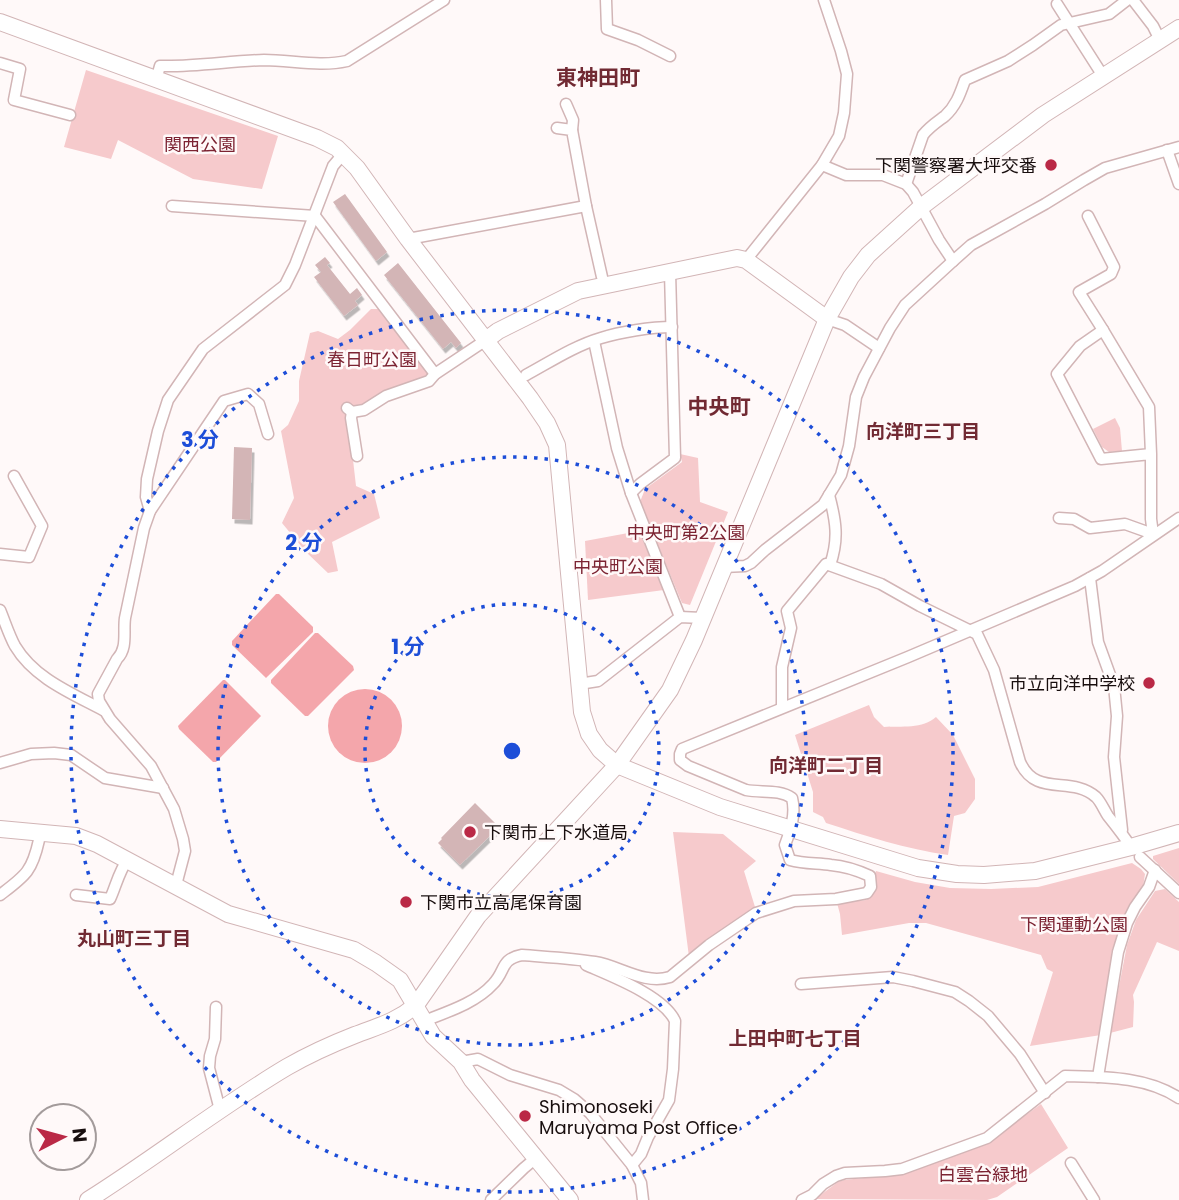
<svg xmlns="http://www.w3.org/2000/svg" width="1179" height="1200" font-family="Poppins,'Noto Sans JP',sans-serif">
<defs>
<filter id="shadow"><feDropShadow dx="2.5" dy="4.5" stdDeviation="0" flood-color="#0004"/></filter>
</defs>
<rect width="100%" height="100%" fill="#fff9f9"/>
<g fill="#f6cacc">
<path d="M86,70L278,136L262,189L193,179L118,140L111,159L64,147Z"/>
<path d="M371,309H380L427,373V377L348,416L356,486L374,494L380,518L332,542L338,571L328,573L306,552L282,523L294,498L281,431L288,425L299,401V381L310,333L318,331L338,339L350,330Z"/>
<path d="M1115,418L1120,428L1122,451L1109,452L1102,447L1093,429Z"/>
<path d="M680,454L698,458L700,502L728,512L690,605L682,603L640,502L645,489L682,462Z"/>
<path d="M639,531L664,590L588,600L585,541Z"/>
<path d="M869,705L874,717L884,727C901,726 923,729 936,717L953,735L975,779V799L965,813L954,816L948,855C906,849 866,836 826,823L823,817L813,812V792L795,735Z"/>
<path d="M673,832L723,834L756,861L744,871L755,907L689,957Z"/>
<path d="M1179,848V884L1153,859V856Z"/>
<path d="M1132,863L1141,869L1145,874L1143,887L1129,906L1112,950L1101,1035L1030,1046L1053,972L1047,969L1041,955L926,923H909L842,935L840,914L837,903L866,900L871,895L876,871L915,882L950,888L991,889L1038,887Z"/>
<path d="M1165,889L1179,902V951L1157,942L1133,995L1134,1002L1133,1027L1110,1033L1127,945L1136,920L1155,891Z"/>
<path d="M1041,1104L1068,1148L997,1197L987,1200L815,1199L838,1182L844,1180L903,1174L949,1158L989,1142Z"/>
</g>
<g fill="#f4a6ab">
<path d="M276,594H279L313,627V632L266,678L232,645V641Z"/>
<path d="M315,633H318L353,666L354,670L308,716H305L271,683V680Z"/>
<path d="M223,680H225L261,716L216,762H213L179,729L178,726Z"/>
<circle cx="365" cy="726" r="37"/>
</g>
<g fill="#d3b5b6" filter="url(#shadow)">
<path d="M345,194L387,252L376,261L333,202Z"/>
<path d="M325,257L330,263L327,265L350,294L357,288L362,295L355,301L358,305L344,316L314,277L321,272L315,265Z"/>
<path d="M398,263L461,343L456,348L451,342L443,349L384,275Z"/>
<path d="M234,447L252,448L250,520L232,519Z"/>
<path d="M475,803L499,827L460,865L438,843L442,839L441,838Z"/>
</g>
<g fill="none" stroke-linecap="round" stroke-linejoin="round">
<defs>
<g id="street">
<path d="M606,0L607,29L638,40L670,56"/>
<path d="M1133,0L1153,26L1160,40"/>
<path d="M1057,4L1103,76"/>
<path d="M0,63L20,69L14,100L70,115"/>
<path d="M156,80L160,66C195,67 229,61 264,60C291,60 320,67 347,61L444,0"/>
<path d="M566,104L573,120L572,130"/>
<path d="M557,128L572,130L586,206L602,277"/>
<path d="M1167,150L1179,184"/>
<path d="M822,165L846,175H883L906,184L913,192L939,240L953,261"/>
<path d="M906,184L923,135C929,127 937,122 945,116C956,106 960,94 965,80L1008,61L1033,45L1061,25L1109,14L1127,0"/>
<path d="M172,206L315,216L435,374"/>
<path d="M1088,216L1114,267L1111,274L1079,292L1103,330"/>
<path d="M408,239L586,206"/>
<path d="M746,260L822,165L839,136L844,113L847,74L841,51L824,0"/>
<path d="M827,319L845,325L879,348"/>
<path d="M594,341L617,448L631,493L680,617"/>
<path d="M526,375C550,362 574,346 601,338C620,332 651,327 672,327"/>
<path d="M347,408L352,412L364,410L386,396L429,381L435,374L486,340"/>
<path d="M352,412L351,418L357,456"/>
<path d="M1151,454L1101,459L1057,374L1080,346L1103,330L1149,407L1151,454V519L1153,534"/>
<path d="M631,493L640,484L675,458L670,272"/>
<path d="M829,495C836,521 839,539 830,565"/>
<path d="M150,511L146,497L147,479L158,431L168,400L203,349L285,285L295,265L333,166L343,154"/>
<path d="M1059,518L1074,519L1090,528L1125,524L1153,534"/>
<path d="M0,554L29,557L42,526L14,476"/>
<path d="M723,567L745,566L751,563L765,550L823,505L841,475L849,446L856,397L864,377L890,328L905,305L953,261L971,245L1045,204L1084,180L1105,168L1179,147"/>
<path d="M1090,578L1098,642L1114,686L1117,716L1114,757L1122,830"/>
<path d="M0,610C5,622 9,635 15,646C34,678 71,693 103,710"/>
<path d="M579,684L598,681L680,617L702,618"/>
<path d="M782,707V667L791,628L787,611L826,564L881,584L920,606L977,634L994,670L1020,762C1036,798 1071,775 1096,797C1101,802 1104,810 1108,816C1116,826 1124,836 1131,847"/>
<path d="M0,763L31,754L54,753L71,755L105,778L163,788"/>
<path d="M1140,857L1179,893"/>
<path d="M176,885L185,851L183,839L174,809L151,766L110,719L99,701L98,694L117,659C128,648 123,632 125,618L144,528L150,511L224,401L248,394L259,404L268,434"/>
<path d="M0,895C25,876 32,872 39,840"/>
<path d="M76,895L110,899C116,886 119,871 128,859"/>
<path d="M586,965C611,976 664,996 675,1021L673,1069L669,1100L648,1137L641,1154L632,1165"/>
<path d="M801,984L893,977L913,981L955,992L969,1001L988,1016L1020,1054L1045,1093"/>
<path d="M216,1007L215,1039L210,1056L209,1068L220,1110"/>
<path d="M424,1021C447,1012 476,1003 493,984C506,971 500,959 522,955C546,957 571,958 595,962C620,966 644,985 670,977L709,945L756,913L794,901L836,899L867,893L871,887L870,876C859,871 844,866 831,865C817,863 804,864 790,860L785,845C791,829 796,814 792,798C779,789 761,793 746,790L688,766L680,760V754L682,749L908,657L1075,586L1102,571L1179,518"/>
<path d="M461,1062L478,1059L510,1075L559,1090L574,1099L590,1113L632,1165L641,1183L643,1200"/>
<path d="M1098,1077L1118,952L1127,923L1135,907L1149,887L1155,870"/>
<path d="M1071,1163L1094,1200"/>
<path d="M491,1200L524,1168L536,1158"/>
<path d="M802,1200L812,1195L823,1184L836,1176L845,1173L885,1171L902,1169L987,1138L1065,1076C1103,1077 1146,1076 1179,1098"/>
</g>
<g id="secondary">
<path d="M0,22L317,138L337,148L357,168L408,239L530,398L547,423L557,445L582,712L589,734L600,750L617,765L720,807L918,868L957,874L984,875L1035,871L1131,847L1179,833"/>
<path d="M486,340L498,331L578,291L737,258L746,260L827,319"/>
<path d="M0,829L76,836L97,844L228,914L354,950L376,963L400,980L433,1036L461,1062L472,1080L570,1200"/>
<path d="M88,1200C155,1158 218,1108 287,1067C308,1055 332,1044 355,1035C378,1026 396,1022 416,1005L478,916L617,765L670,690L694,640L827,319L851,277L868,255L921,207L1043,115L1179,28"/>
</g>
</defs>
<use href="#street" stroke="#d2b5b6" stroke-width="13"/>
<use href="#secondary" stroke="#d2b5b6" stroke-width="18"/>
<use href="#street" stroke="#fff" stroke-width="10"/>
<use href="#secondary" stroke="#fff" stroke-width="16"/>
</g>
<g fill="none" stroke="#1d4ed8" stroke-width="3.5" stroke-dasharray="3.5 7">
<circle cx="512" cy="751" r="147"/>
<circle cx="512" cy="751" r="294"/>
<circle cx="512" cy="751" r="441"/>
</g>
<g fill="#ba2946" stroke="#fff9f9" stroke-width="2.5">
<circle cx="1051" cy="165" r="7"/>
<circle cx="1149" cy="683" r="7"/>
<circle cx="470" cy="832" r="7"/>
<circle cx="406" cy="902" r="7"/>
<circle cx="525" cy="1116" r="7"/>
</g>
<g text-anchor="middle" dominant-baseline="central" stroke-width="5" stroke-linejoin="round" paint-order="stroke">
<g font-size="18" fill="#7c2332" stroke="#fff9f9">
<text x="200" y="144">関西公園</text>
<text x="372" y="359">春日町公園</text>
<text x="686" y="532">中央町第2公園</text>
<text x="618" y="566">中央町公園</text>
<text x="1074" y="924">下関運動公園</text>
<text x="983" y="1174">白雲台緑地</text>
</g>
<g font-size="18" fill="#180e0e" stroke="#fff9f9" text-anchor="start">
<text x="1037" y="165" text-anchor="end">下関警察署大坪交番</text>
<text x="1135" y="683" text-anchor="end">市立向洋中学校</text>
<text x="484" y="832">下関市上下水道局</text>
<text x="420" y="902">下関市立高尾保育園</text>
<text x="539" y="1106">Shimonoseki<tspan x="539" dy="21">Maruyama Post Office</tspan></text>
</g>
<g font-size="19" font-weight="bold" fill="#712a33" stroke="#fff9f9">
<text x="923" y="431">向洋町三丁目</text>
<text x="826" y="765">向洋町二丁目</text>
<text x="134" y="938">丸山町三丁目</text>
<text x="795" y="1038">上田中町七丁目</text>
</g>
<g font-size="21" font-weight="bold" fill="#712a33" stroke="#fff9f9">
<text x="598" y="77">東神田町</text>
<text x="719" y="406">中央町</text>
</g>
</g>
<circle cx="512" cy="751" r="10" fill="#1d4ed8" stroke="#fff9f9" stroke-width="3.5"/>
<g font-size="21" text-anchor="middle" font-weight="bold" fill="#1d4ed8" stroke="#fff9f9" stroke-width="5" stroke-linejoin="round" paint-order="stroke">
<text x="200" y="447">3 分</text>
<text x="304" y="550">2 分</text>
<text x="408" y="654">1 分</text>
</g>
<g transform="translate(63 1137) rotate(84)"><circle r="33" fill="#fff9f9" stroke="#a39b9b" stroke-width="2"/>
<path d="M0-5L12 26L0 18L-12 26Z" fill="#ba2946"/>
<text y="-10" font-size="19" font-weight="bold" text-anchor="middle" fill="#180e0e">N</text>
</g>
</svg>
